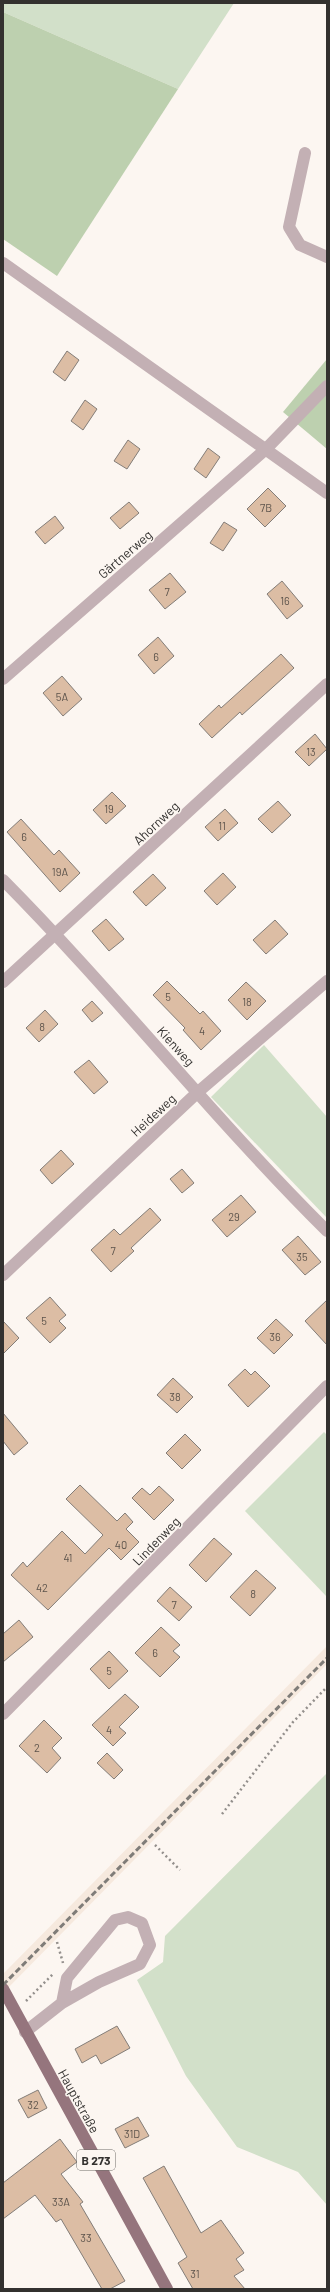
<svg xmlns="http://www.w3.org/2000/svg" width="330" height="2292" font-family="Barlow,sans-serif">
<rect width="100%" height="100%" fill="#fcf6f1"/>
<path fill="#f6e9de" d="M327,1646V1664L3,1993V1974Z"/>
<g fill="#d2e0c9">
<path d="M3,3H234L178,89L3,12Z"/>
<path d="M264,1045L327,1117V1218L211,1097Z"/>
<path d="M324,1432L327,1435V1597L245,1511Z"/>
<path d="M327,1773V2205L298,2172L237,2147L186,2076L137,1980L163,1962L165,1936Z"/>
</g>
<g fill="#bdd0af">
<path d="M3,12L178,89L57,276L3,239Z"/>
<path d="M327,359V449L283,412Z"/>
</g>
<g fill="#dcbda4" stroke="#837d78">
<path d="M67,351L79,360L65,381L53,372Z"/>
<path d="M85,400L97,409L83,430L71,421Z"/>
<path d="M128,440L140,449L127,469L114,461Z"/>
<path d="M208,448L220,457L206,478L194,469Z"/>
<path d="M268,488L286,506L265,527L247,509Z"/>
<path d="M129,502L139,513L120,529L110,518Z"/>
<path d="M55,516L64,528L45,544L35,532Z"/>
<path d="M224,522L237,530L223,551L210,543Z"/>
<path d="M170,573L186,592L165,609L149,590Z"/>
<path d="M282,581L303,606L287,619L267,594Z"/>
<path d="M158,637L174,656L154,674L138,655Z"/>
<path d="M281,654L294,668L242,715L240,712L212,738L199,724L219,705L221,708Z"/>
<path d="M62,676L82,699L63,716L43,693Z"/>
<path d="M315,734L327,749L309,766L295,752Z"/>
<path d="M112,792L126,806L106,824L93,810Z"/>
<path d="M278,801L291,815L272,833L258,819Z"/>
<path d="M225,809L238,823L218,841L205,827Z"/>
<path d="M21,819L54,855L59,850L80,873L60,892L7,832Z"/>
<path d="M223,873L236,887L217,905L204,891Z"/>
<path d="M153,874L166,888L146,906L133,892Z"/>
<path d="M106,919L124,939L109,951L92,931Z"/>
<path d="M275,920L288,934L266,954L253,940Z"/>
<path d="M167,981L200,1014L203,1011L221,1031L201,1050L183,1030L185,1028L153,995Z"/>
<path d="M246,982L266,1001L247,1020L228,1000Z"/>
<path d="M92,1001L103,1013L92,1022L82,1010Z"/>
<path d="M45,1010L58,1024L39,1042L26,1028Z"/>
<path d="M89,1060L108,1082L94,1094L74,1072Z"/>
<path d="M61,1150L74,1164L52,1184L40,1170Z"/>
<path d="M182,1169L194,1183L182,1193L170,1179Z"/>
<path d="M241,1195L256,1212L227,1237L212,1220Z"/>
<path d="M150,1208L161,1220L131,1248L134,1251L111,1272L91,1250L114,1229L120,1235Z"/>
<path d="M298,1236L321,1262L305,1275L282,1250Z"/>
<path d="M50,1297L66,1315L59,1321L66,1328L50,1343L26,1318Z"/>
<path d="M327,1300V1345L305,1321Z"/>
<path d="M276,1319L293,1335L274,1354L257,1338Z"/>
<path d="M3,1321L19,1338L3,1354Z"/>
<path d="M245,1369L251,1375L255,1371L270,1386L248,1407L228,1385Z"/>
<path d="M173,1378L193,1397L177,1413L157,1395Z"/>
<path d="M3,1413L28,1443L14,1455L3,1441Z"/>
<path d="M185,1434L201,1450L182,1469L166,1453Z"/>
<path d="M80,1485L117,1521L125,1513L133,1522L126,1529L139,1542L121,1560L109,1548L48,1610L11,1575L23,1562L27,1567L62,1531L85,1554L103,1535L66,1499Z"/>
<path d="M159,1486L174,1500L154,1520L132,1498L142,1488L150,1495Z"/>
<path d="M214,1538L232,1554L206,1582L189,1565Z"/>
<path d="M256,1570L276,1588L250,1616L230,1597Z"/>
<path d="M170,1587L192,1607L179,1621L157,1601Z"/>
<path d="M19,1620L33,1637L3,1662V1634Z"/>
<path d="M161,1627L180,1645L173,1651L180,1657L160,1677L135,1653Z"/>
<path d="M109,1651L128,1671L109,1689L90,1669Z"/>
<path d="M125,1694L139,1707L119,1727L126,1733L113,1746L92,1725Z"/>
<path d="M44,1720L62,1738L52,1748L61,1758L47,1773L19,1746Z"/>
<path d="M107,1753L123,1770L114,1779L97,1763Z"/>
<path d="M117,2026L130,2048L101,2064L96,2055L82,2063L75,2049Z"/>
<path d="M38,2090L47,2108L28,2118L18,2100Z"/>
<path d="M138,2117L149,2136L125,2148L115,2129Z"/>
<path d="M60,2139L77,2162L61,2174L83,2202L80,2204L125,2281L110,2289H102L61,2219L56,2222L35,2195L3,2219V2183Z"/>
<path d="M164,2166L201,2233L221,2220L244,2253L236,2259L244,2270L234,2276L245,2289H193L178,2263L187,2257L143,2178Z"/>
</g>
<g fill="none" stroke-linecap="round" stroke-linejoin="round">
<g stroke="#938f8c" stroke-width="2.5" stroke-dasharray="2 3" stroke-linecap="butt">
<path d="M222,1814L293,1722L327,1687"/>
<path d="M155,1845L180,1870"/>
<path d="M57,1942L63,1963"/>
<path d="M26,2001L54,1973"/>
</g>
<g stroke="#c3b0b4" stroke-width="12">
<path d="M305,153L289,227L300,245L327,257"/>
<path d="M3,263L327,493"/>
<path d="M3,679L266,449L327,386"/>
<path d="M3,880C115,993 214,1119 327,1231"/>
<path d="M3,982L327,684"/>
<path d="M3,1275L198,1092L327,981"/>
<path d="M3,1714L327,1386"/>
<path d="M25,2032L62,2003L99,1982L140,1964L150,1945L142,1923L128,1917L115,1920L67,1978L62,2003"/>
</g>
<path stroke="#95757d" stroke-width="12" d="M3,1989L167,2289"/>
<path stroke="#7f7c78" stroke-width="3" stroke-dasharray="6 3" stroke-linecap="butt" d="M3,1985L327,1658"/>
</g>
<g text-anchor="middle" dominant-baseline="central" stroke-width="3" stroke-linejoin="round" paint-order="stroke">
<g font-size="11" fill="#5d544c">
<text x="266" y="507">7B</text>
<text x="167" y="591">7</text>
<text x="285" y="600">16</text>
<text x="156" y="656">6</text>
<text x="62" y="696">5A</text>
<text x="311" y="751">13</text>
<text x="109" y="808">19</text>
<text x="222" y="825">11</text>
<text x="24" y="836">6</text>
<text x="60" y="871">19A</text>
<text x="168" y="996">5</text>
<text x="247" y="1001">18</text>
<text x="42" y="1026">8</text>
<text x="202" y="1030">4</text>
<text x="234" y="1216">29</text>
<text x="113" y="1250">7</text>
<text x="302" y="1256">35</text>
<text x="44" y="1320">5</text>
<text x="275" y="1336">36</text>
<text x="175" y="1396">38</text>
<text x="121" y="1544">40</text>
<text x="68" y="1557">41</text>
<text x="42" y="1587">42</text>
<text x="253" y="1593">8</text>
<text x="174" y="1604">7</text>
<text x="155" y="1652">6</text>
<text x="109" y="1670">5</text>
<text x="109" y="1729">4</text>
<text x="37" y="1747">2</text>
<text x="33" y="2104">32</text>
<text x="132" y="2133">31D</text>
<text x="61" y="2201">33A</text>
<text x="86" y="2237">33</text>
<text x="195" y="2273">31</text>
</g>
<rect fill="#fcf6f1" stroke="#6f6c69" stroke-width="1" x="77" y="2150" width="38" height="20" rx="3"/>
<g font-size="12" font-weight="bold" fill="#33312f">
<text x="96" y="2160">B 273</text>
</g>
<g font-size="13" fill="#33312f" stroke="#fcf6f1">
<text transform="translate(125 554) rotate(-41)">Gärtnerweg</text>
<text transform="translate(156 823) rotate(-43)">Ahornweg</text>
<text transform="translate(176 1046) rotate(48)">Kienweg</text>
<text transform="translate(153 1115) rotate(-43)">Heideweg</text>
<text transform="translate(156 1541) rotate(-46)">Lindenweg</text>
<text transform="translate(79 2101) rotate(61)">Hauptstraße</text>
</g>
</g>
<rect width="330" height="2292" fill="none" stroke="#33312f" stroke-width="8"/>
</svg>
